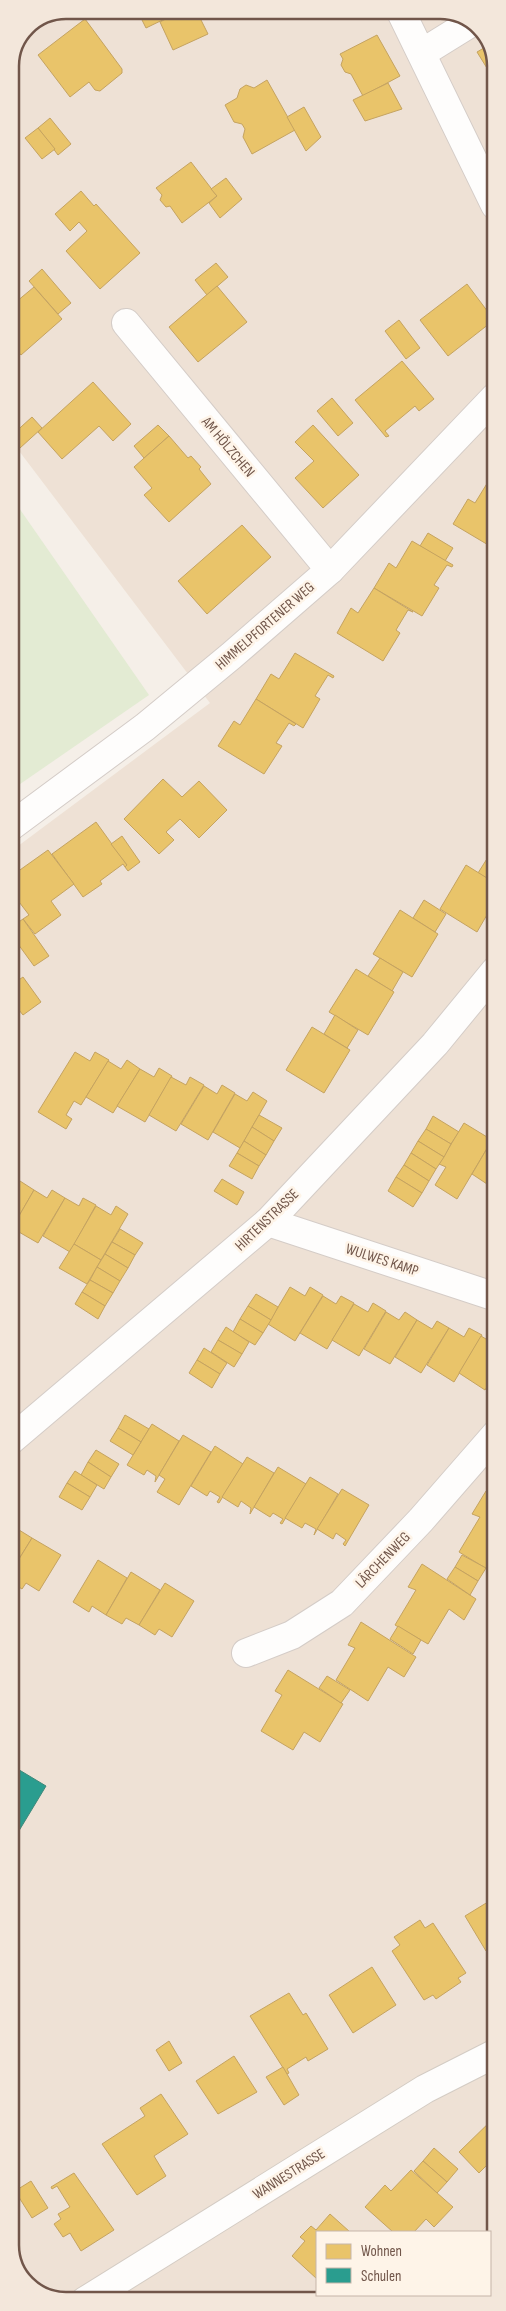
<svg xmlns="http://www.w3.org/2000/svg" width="506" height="2311" font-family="'Sofia Sans Condensed',sans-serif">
<rect width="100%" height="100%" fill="#f5efe8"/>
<path fill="#eee1d5" d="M66,10H447L477,24L495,55L496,2246L490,2262V2232H317V2295H460L451,2300L59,2301L26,2285L11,2256L10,852L210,703L10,439V65L26,26Z"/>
<path fill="#e3ebd3" d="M10,495L149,695L10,791Z"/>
<g fill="#e9c46a" stroke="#c5a360">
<path d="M137,10H183L146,28Z"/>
<path d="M183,10H196L208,34L173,50L160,22Z"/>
<path d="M85,19L122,69V73L100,91L95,90L89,82L70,97L38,55Z"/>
<path d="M377,35L400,76L363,96L351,74L345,72L341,65L343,59L340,54Z"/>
<path d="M489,45L495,55V88L489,80L490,73L477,52Z"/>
<path d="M267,80L295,130L252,154L243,137L245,129L242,124L234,122L225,105L237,98L240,89L246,85L254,88Z"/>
<path d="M388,83L402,109L365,121L353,100Z"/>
<path d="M304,107L321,137L306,151L287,117Z"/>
<path d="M50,118L71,144L58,155L38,128Z"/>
<path d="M38,128L55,149L42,159L25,138Z"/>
<path d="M191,162L217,196L182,223L170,206L166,207L160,200L162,195L156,188Z"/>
<path d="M226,178L242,199L220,218L209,203L217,196L211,189Z"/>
<path d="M81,191L94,206L96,204L140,253L100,289L66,251L87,231L79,222L70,231L55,214Z"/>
<path d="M216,263L228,277L207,295L195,280Z"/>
<path d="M42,269L71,303L58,314L29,281Z"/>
<path d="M467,284L494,320L448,356L420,320Z"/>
<path d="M217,286L247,322L198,362L169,327Z"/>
<path d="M34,287L62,319L21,355L10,342V307Z"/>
<path d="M399,320L420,348L406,359L385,331Z"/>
<path d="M402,361L434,399L419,411L415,406L385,431L389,436L386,437L355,400Z"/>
<path d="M93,382L131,424L113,441L99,426L62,459L38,432Z"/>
<path d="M332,398L353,423L338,436L317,411Z"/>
<path d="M32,417L42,428L20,448L11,436Z"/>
<path d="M158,425L169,436L144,458L134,446Z"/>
<path d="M313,425L359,475L323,508L295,478L314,461L295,442Z"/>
<path d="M169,436L188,458L191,456L201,467L199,469L211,484L169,522L144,495L152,488L134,467Z"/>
<path d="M491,477L495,479V549L453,524L468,499L475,503Z"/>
<path d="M242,525L271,557L207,614L178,581Z"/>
<path d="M428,533L453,548L445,561L420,546Z"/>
<path d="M412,541L453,565L452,567L447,565L434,585L439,588L422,616L374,588L389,563L396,568Z"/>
<path d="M374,588L413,612L408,610L396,630L400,633L383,661L337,633L351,608L358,613Z"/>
<path d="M295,653L334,676L333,678L328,675L315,696L320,699L303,728L256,699L271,674L279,679Z"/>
<path d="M256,699L296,724L294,726L289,723L276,743L282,746L264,774L218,746L234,721L240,725Z"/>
<path d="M163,779L182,797L199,781L227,810L199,838L180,819L166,832L174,840L159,854L124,819Z"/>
<path d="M495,817V832L489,828Z"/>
<path d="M96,822L127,865L125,867L123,864L100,881L102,884L83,897L52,854Z"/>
<path d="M122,836L140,862L128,871L125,867L127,865L111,844Z"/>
<path d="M495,845V857L490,854Z"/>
<path d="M48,850L74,884L51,901L61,915L35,934L23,919L29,915L10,890V877Z"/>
<path d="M490,854L495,857V883L478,873Z"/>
<path d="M466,865L495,883V901L477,932L440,909Z"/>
<path d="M424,900L446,914L435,932L413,918Z"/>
<path d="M400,910L438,934L412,977L373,954Z"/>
<path d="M23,919L49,956L34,966L10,933V928Z"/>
<path d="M380,958L403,972L392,991L368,976Z"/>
<path d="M356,969L394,992L368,1035L329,1012Z"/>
<path d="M23,977L41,1002L23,1015L10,999V986Z"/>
<path d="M335,1015L358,1030L347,1048L324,1034Z"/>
<path d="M312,1027L350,1050L324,1093L286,1070Z"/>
<path d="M75,1052L90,1061L95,1052L109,1060L81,1105L74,1101L66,1115L72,1119L66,1129L38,1112Z"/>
<path d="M127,1060L140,1069L113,1113L86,1097L108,1061L121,1069Z"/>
<path d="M159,1068L172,1076L145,1122L117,1106L140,1069L154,1077Z"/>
<path d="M171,1077L186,1085L190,1077L204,1085L176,1131L149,1115Z"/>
<path d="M222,1085L235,1093L208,1140L181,1124L204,1086L217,1094Z"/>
<path d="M253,1092L267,1101L240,1148L213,1132L235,1094L247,1101Z"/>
<path d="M259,1115L282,1128L274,1141L252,1127Z"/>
<path d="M433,1116L459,1132L451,1144L426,1129Z"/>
<path d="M464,1123L492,1140L457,1199L435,1185L446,1167L439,1164Z"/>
<path d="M252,1127L274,1141L266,1155L244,1141Z"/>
<path d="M426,1129L451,1144L444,1157L418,1141Z"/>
<path d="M495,1135L496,1183L490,1179L487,1184L472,1174Z"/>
<path d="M244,1141L266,1155L259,1166L237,1153Z"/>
<path d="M418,1141L444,1157L436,1169L411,1153Z"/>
<path d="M237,1153L259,1166L252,1179L229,1166Z"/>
<path d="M411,1153L436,1169L429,1181L404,1165Z"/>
<path d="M404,1165L429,1181L422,1193L396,1177Z"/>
<path d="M396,1177L422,1193L413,1207L388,1191Z"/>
<path d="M222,1179L244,1192L237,1205L214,1191Z"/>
<path d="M20,1181L34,1190L11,1230V1187L15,1190Z"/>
<path d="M34,1190L47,1198L52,1190L65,1198L38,1243L12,1228Z"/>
<path d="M65,1198L79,1206L83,1198L96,1205L70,1252L43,1236Z"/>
<path d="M96,1206L111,1215L116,1206L128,1214L101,1260L74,1244Z"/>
<path d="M120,1229L143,1243L135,1255L112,1242Z"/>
<path d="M112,1242L135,1255L128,1268L105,1254Z"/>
<path d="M74,1244L101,1260L87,1284L59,1268Z"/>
<path d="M105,1254L128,1268L120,1281L97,1267Z"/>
<path d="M97,1267L120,1281L113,1293L90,1280Z"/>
<path d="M90,1280L113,1293L105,1306L82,1292Z"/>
<path d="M290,1287L305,1296L310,1287L323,1295L295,1341L268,1324Z"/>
<path d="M82,1292L105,1306L98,1319L75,1304Z"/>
<path d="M256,1294L278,1307L271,1320L248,1306Z"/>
<path d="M323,1296L336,1304L341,1296L354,1303L327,1349L300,1333Z"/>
<path d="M373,1303L386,1311L359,1356L332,1340L354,1304L368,1312Z"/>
<path d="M248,1306L271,1320L263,1333L240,1319Z"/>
<path d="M386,1312L399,1320L405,1312L417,1320L390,1364L364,1349Z"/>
<path d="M240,1319L263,1333L255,1345L233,1332Z"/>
<path d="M417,1320L432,1329L437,1321L449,1328L421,1373L395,1357Z"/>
<path d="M226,1327L249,1342L242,1354L218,1340Z"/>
<path d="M449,1328L464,1337L469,1328L482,1335L454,1382L427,1365Z"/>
<path d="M481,1336L496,1345V1372L485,1390L459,1373Z"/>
<path d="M218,1340L242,1354L234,1367L211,1352Z"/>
<path d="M204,1348L227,1363L220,1374L197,1360Z"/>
<path d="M197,1360L220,1374L212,1388L189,1373Z"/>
<path d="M125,1415L149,1429L141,1442L118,1428Z"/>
<path d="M152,1424L179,1441L155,1482L156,1476L147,1470L144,1475L127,1465Z"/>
<path d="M118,1428L141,1442L133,1455L110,1441Z"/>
<path d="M183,1435L211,1452L179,1505L157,1492L165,1479L159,1475Z"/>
<path d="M215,1446L243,1464L219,1503L217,1502L220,1497L210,1491L207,1496L191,1486Z"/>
<path d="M96,1450L119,1464L111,1477L88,1462Z"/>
<path d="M247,1457L274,1473L250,1514L251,1508L241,1501L238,1507L222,1497Z"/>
<path d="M88,1462L111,1477L104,1489L81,1475Z"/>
<path d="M278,1467L306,1484L282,1524L280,1523L283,1519L273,1513L270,1517L254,1507Z"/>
<path d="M75,1471L97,1485L90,1497L67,1483Z"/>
<path d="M310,1477L338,1494L314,1535L316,1529L305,1523L302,1528L285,1518Z"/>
<path d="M67,1483L90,1497L82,1510L59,1497Z"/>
<path d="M342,1489L369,1505L345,1546L343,1544L346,1540L336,1533L333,1539L317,1529Z"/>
<path d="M486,1491L496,1498V1565L492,1572L459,1552L480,1517L472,1514Z"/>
<path d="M11,1525L32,1538L11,1572Z"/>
<path d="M32,1538L61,1555L39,1591L26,1583L22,1589L11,1582V1572Z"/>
<path d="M462,1555L486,1568L478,1581L455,1567Z"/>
<path d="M98,1560L127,1578L106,1615L92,1606L89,1612L73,1602Z"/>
<path d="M422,1564L476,1599L464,1620L449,1609L428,1644L395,1625L416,1590L408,1587Z"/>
<path d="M455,1567L478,1581L470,1595L447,1579Z"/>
<path d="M131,1572L160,1590L139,1625L126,1618L122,1624L106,1615Z"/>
<path d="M165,1583L194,1601L172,1637L159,1629L155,1635L139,1625Z"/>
<path d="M361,1622L416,1657L404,1677L388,1667L368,1701L336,1680L355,1648L348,1645Z"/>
<path d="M398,1626L421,1640L413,1654L390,1639Z"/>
<path d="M288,1670L343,1704L320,1742L304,1732L293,1750L261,1731L282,1695L275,1691Z"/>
<path d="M327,1676L350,1690L341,1703L319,1688Z"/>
<path d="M496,1897V1945L486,1951L465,1916Z"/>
<path d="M420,1920L425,1928L433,1923L466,1973L458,1978L461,1982L436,1999L433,1995L424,2000L392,1951L400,1945L394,1937Z"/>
<path d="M372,1967L396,2005L353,2033L329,1995Z"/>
<path d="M289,1993L303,2015L306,2013L328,2049L308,2061L306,2057L287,2069L289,2073L287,2074L250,2016Z"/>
<path d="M169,2041L182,2063L169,2071L156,2050Z"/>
<path d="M234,2056L257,2092L218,2114L196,2081Z"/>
<path d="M283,2067L299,2095L284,2105L266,2077Z"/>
<path d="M161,2094L188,2134L154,2156L166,2176L137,2195L102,2144L145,2116L140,2108Z"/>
<path d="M496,2116V2166L491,2161L479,2173L459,2152Z"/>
<path d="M434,2148L458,2169L447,2182L423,2161Z"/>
<path d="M423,2161L447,2182L437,2193L414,2171Z"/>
<path d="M411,2170L453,2207L434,2227L426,2219L414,2232H393L365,2207L385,2185L391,2191Z"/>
<path d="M74,2173L114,2230L81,2251L70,2233L63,2237L54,2224L61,2219L58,2214L70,2207L57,2186L52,2189L51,2187Z"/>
<path d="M31,2181L48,2208L32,2218L15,2191Z"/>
<path d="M330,2214L350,2232H317V2279L292,2256L305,2241L300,2237L311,2226L316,2230Z"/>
<path d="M270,2294L273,2300H259Z"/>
</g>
<path fill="#2a9d8f" stroke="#3f887a" d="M11,1765L46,1786L11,1844Z"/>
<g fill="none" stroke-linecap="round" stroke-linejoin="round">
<defs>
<g id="street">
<path d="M400,10L495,205"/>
<path d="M422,53L472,22"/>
<path d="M126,323L330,570"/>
<path d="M10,827L145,727L231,656L330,570L495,397"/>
<path d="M268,1222L496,1297"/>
<path d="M11,1440L268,1222L435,1044L495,971"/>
<path d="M246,1653L292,1635L342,1603L421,1520L496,1434"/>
</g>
<path id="secondary" d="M85,2301L425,2089L496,2053"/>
</defs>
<use href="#street" stroke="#d4ccc7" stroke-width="30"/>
<use href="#secondary" stroke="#d4ccc4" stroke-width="30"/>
<use href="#street" stroke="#fefdfc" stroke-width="28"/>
<use href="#secondary" stroke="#fefdfc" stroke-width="28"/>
</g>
<g text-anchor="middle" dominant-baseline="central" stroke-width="5" stroke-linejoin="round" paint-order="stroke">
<g font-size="15" fill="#71564a" stroke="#fef4e8">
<text transform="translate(228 447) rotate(50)">AM HÖLZCHEN</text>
<text transform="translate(265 626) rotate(-41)">HIMMELPFORTENER WEG</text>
<text transform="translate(267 1220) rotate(-44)">HIRTENSTRASSE</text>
<text transform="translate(382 1260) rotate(18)">WULWES KAMP</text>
<text transform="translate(383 1560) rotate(-46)">LÄRCHENWEG</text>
<text transform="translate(289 2174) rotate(-32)">WANNESTRASSE</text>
</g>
</g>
<path d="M0 0H506V2311H0ZM66 19H440A47 47 0 0 1 487 66V2245A47 47 0 0 1 440 2292H66A47 47 0 0 1 19 2245V66A47 47 0 0 1 66 19Z" fill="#f3e7db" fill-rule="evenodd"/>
<path fill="none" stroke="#71564a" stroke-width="2.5" d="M66 19H440A47 47 0 0 1 487 66V2245A47 47 0 0 1 440 2292H66A47 47 0 0 1 19 2245V66A47 47 0 0 1 66 19Z"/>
<rect x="316" y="2231" width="175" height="65" fill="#fef4e8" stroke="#c6b5a9"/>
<rect x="326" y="2244" width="25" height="15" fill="#e9c46a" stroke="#c6b5a9"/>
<text x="361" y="2256" font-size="15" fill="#71564a">Wohnen</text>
<rect x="326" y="2268" width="25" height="15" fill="#2a9d8f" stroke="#c6b5a9"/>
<text x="361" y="2281" font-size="15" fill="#71564a">Schulen</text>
</svg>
